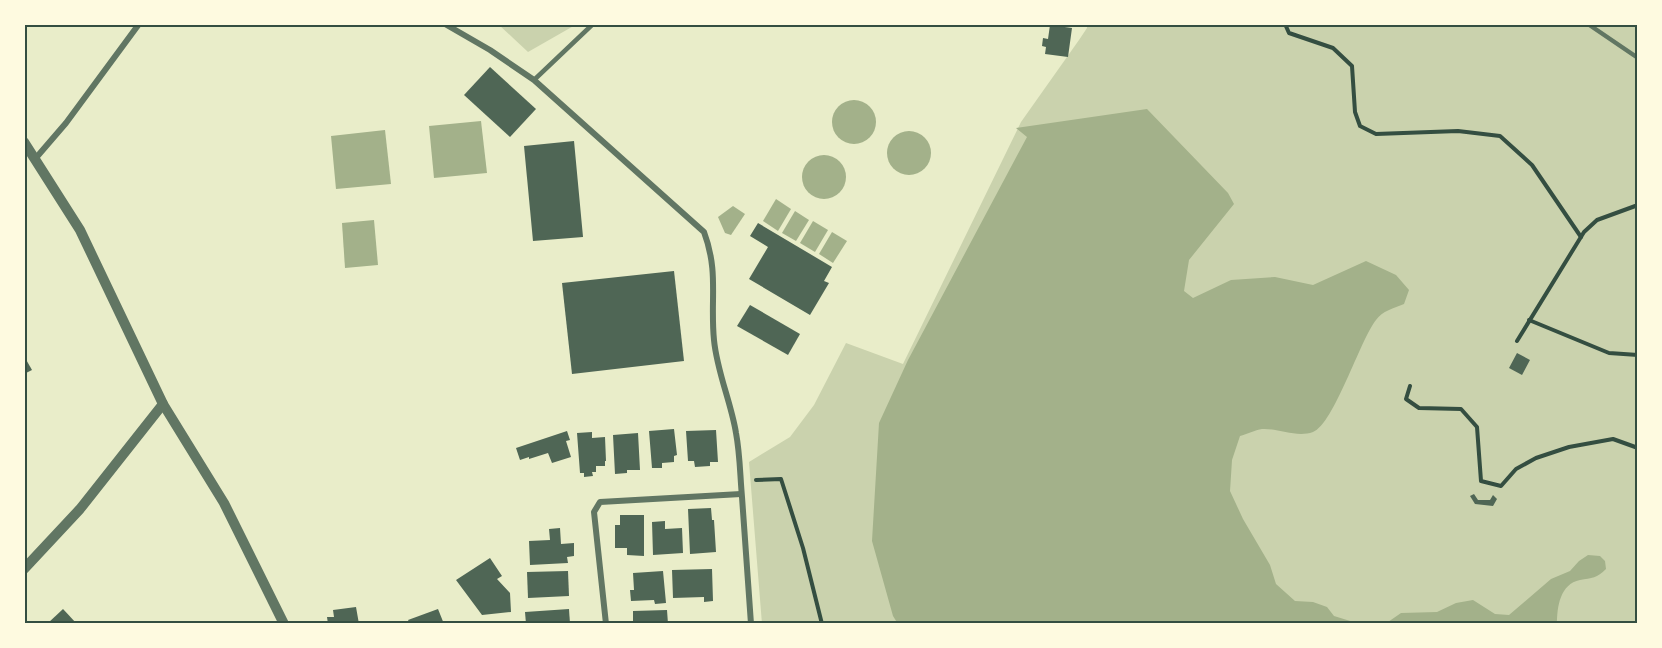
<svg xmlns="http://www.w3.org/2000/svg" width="1662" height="648" font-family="'Zilla Slab',serif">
<rect width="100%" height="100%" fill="#e9edc9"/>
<g fill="#cad2ad">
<path d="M498,24H577L528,52Z"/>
<path d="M1087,24H1638V624H762L749,462L790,437L814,405L846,343L903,364L1021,122L1079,40L1087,28Z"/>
</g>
<g fill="#a3b18a">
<circle cx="854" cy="122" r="22"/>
<path d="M1147,109L1228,193L1234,204L1189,260L1184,291L1193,298L1231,280L1275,277L1313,285L1366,261L1396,275L1409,290L1404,304C1394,308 1382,311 1376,320C1360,340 1334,424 1313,432C1296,438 1279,428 1262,429C1255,430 1247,434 1240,436L1232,460L1230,491L1243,519L1270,565L1276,584L1295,601L1313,602L1327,607L1334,616L1360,624H898L893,616L872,541L879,423L908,360L1027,137L1016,128Z"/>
<path d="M481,121L487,173L434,178L429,126Z"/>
<path d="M385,130L391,184L336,189L331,136Z"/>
<circle cx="909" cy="153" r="22"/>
<circle cx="824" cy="177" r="22"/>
<path d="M776,199L791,209L778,231L763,221Z"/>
<path d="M733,206L745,214L731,235L725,233L718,217Z"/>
<path d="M795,211L809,220L796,241L782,233Z"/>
<path d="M374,220L378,265L345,268L342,223Z"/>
<path d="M813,221L828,230L815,252L800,243Z"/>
<path d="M832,232L847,241L833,263L819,254Z"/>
<path d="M1588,555L1600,556L1605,561L1606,569C1597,578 1592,578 1580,580C1560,584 1557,607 1557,624H1373L1388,622L1401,613L1437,612L1456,603L1473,600L1495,614L1509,615L1551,579L1570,571L1579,561Z"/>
</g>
<g fill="#4f6655">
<path d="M1050,25L1072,28L1068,57L1045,54L1046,47L1042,46L1043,38L1048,39Z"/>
<path d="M490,67L536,109L510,137L464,95Z"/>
<path d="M574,141L583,237L533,241L524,146Z"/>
<path d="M758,223L832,267L824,281L829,283L810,315L749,279L768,247L750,236Z"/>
<path d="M674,271L684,361L572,374L562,283Z"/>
<path d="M750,305L800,334L788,355L737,326Z"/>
<path d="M1517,353L1530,360L1522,375L1509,368Z"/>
<path d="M24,356L32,370L24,374Z"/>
<path d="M674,429L677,455L674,456V462L662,463V468H652L649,431Z"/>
<path d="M716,430L718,462H710V466L695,467L694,461H688L686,431Z"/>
<path d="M567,431L570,440L566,441L571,457L552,463L548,453L529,459V457L520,460L516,448Z"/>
<path d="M592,432V438L605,437L606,461H605V466H596V472H592L593,476L584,477V473H580L577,433Z"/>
<path d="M638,433L640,470H627V473L615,474L613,435Z"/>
<path d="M1474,494L1478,500H1490L1493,495L1497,499L1493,506L1475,504L1470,496Z"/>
<path d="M711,508L712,520H714L716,552L690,554L688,509Z"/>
<path d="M620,515H644V556L627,555V548H615V525H620Z"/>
<path d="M665,521V529L682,528L683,553L653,555L652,522Z"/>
<path d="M560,528L561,544L574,543V556L567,557L568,563L530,565L529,541L550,540L549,529Z"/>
<path d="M490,558L502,576L497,579L510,593L511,612L482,615L456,580Z"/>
<path d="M712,569L713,601L704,602V597L673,598L672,570Z"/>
<path d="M568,571L569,596L528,598L527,572Z"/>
<path d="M663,571L666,603L655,604L654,600L631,601L630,590H634L633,573Z"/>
<path d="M356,607L359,624H328L327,617H334L333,610Z"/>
<path d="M63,609L77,624H47Z"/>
<path d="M438,609L444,624H410L408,620Z"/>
<path d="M569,609L570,624H526L525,612Z"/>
<path d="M667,610L668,624H641V621H633V611Z"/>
</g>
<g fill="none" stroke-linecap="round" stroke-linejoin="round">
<g stroke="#344e41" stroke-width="4">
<path d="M1285,24L1289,33L1333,48L1352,66L1355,112L1360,126L1376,134L1458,131L1500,136L1532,165L1581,237"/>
<path d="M1529,320L1609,353L1638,355"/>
<path d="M1517,341L1584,232L1597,220L1638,205"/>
<path d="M1410,386L1406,399L1419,408L1461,409L1477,427L1481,481L1501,486L1516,469L1536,458L1569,447L1613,439L1638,448"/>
<path d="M756,480L781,479L803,548L822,624"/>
</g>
<g stroke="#617663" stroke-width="4.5">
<path d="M1588,24L1638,58"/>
<path d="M534,80L593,24"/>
</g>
<g stroke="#617663" stroke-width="6">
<path d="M445,24L490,50L534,80L704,232C719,272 710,300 714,340C717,372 731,402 736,433C740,454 740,475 742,497C745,539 748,581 751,624"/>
<path d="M35,159L66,123L139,24"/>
<path d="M606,624L594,512L600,502L741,494"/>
</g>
<g stroke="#617663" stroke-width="10">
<path d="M24,142L80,230L163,404L224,503L284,624"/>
<path d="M24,569L80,509L163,404"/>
</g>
</g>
<rect width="1662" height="648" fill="none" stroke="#fefae0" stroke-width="51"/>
<rect x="26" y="26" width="1610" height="596" fill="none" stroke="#344e41" stroke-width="2"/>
</svg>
